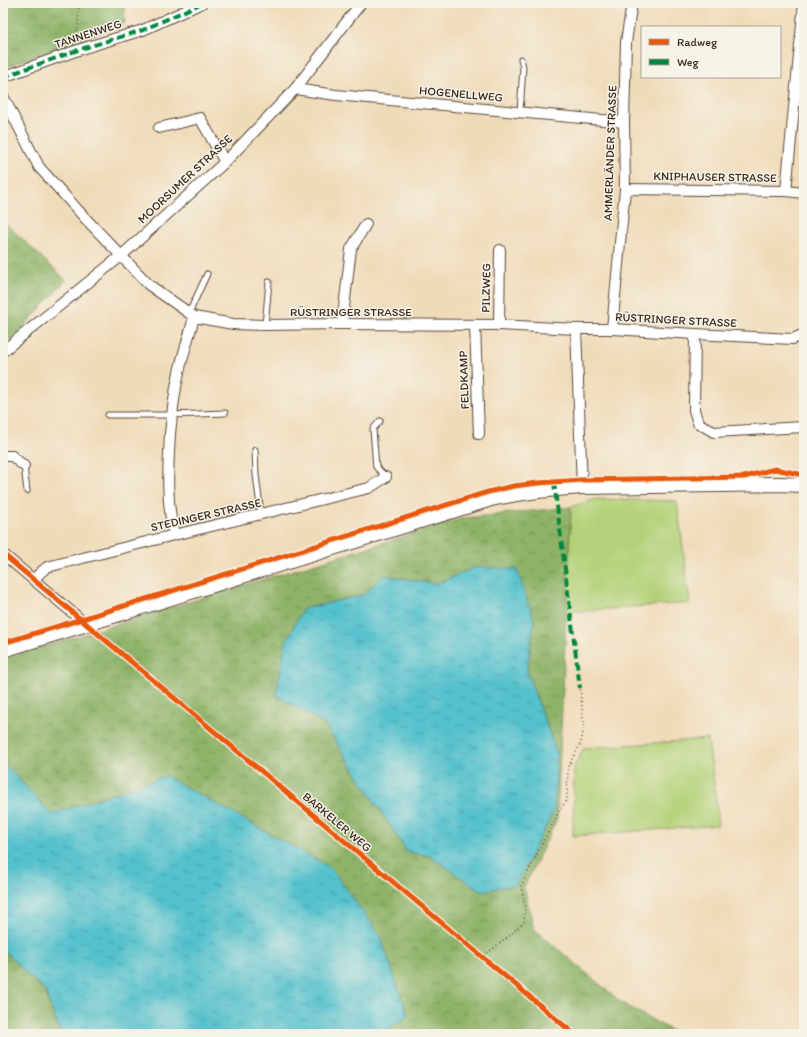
<svg xmlns="http://www.w3.org/2000/svg" width="807" height="1037" font-family="Itim,sans-serif">
<defs>
<pattern id="forest-crowns" width="20" height="18" patternUnits="userSpaceOnUse"><rect width="20" height="18" fill="#8eb368"/><path d="M2 6a3 3 0 1 1 6 0M12 15a3 3 0 1 1 6 0" fill="none" stroke="#759255"/></pattern>
<pattern id="water-ripples" width="26" height="14" patternUnits="userSpaceOnUse"><rect width="26" height="14" fill="#54c1cd"/><path d="M2 4q2-2 4 0t4 0M15 11q2-2 4 0t4 0" fill="none" stroke="#479da6"/></pattern>
</defs>
<rect width="100%" height="100%" fill="#f7f3e8"/>
<filter id="ink" filterUnits="userSpaceOnUse"><feTurbulence type="fractalNoise" baseFrequency=".025" numOctaves="2"/><feDisplacementMap in="SourceGraphic" scale="8" xChannelSelector="R" yChannelSelector="G"/><feConvolveMatrix kernelMatrix="1 2 1 2 8 2 1 2 1" color-interpolation-filters="sRGB"/></filter>
<filter id="wash" filterUnits="userSpaceOnUse"><feTurbulence type="fractalNoise" baseFrequency=".012" numOctaves="4" result="noise"/><feDisplacementMap in="SourceGraphic" scale="16" xChannelSelector="R" yChannelSelector="G"/><feGaussianBlur stdDeviation="0.9" result="paint"/><feColorMatrix in="noise" values="0 0 0 0 0 0 0 0 0 0 0 0 0 0 0 0 0 1.4 0 .05"/><feComposite in="paint" operator="in"/></filter>
<g filter="url(#wash)">
<rect width="100%" height="100%" fill="#f0dbb9"/>
<g fill="#b3d178" stroke="#777e4b">
<path d="M596,499L677,501L690,603L566,612L571,507Z"/>
<path d="M708,739L715,791L718,825L573,836L574,767L584,748Z"/>
</g>
<g fill="url(#forest-crowns)" stroke="#646e43" fill-rule="evenodd">
<path d="M3,3H124L125,23L3,68Z"/>
<path d="M3,221L66,280L16,335L3,346Z"/>
<path d="M571,507L557,819L524,887L534,929L622,1003L678,1034H380L408,1016L166,776L52,814L3,763V659L464,518ZM476,567L534,620L527,672L557,754L481,891L430,856L407,852L325,725L276,695L303,609L363,595L384,576L436,584Z"/>
<path d="M3,950L45,991L60,1032L62,1034H3Z"/>
</g>
<g fill="url(#water-ripples)" stroke="#487676">
<path d="M476,567L517,569L534,620L527,672L557,754L554,811L516,885L481,891L430,856L407,852L325,725L276,695L286,641L303,609L363,595L384,575L436,584Z"/>
<path d="M3,763L52,814L166,776L331,868L380,935L408,1016L380,1034H62L60,1032L45,991L3,950Z"/>
</g>
</g>
<g filter="url(#ink)">
<g fill="none" stroke-linecap="round" stroke-linejoin="round">
<defs>
<g id="lane">
<path d="M520,112L523,67L521,59"/>
<path d="M189,313L207,274"/>
<path d="M265,325L269,282"/>
<path d="M108,415H172L225,413"/>
<path d="M380,421L373,429L376,467L386,477"/>
<path d="M255,450L256,475L261,514"/>
<path d="M24,466L27,491"/>
<path d="M88,625L574,1034"/>
</g>
<g id="street">
<path d="M3,77L81,49L143,30L202,3"/>
<path d="M295,89L336,95L624,122"/>
<path d="M3,96L39,167L85,218L149,285L189,313L194,317L233,324L265,325L342,324L499,325L576,329H612L695,334L793,339L804,334"/>
<path d="M159,128L200,118L225,162"/>
<path d="M625,189L786,191L804,193"/>
<path d="M786,191L804,3"/>
<path d="M342,324L351,249L366,224"/>
<path d="M475,325L479,434"/>
<path d="M499,325L500,250"/>
<path d="M576,329L582,487"/>
<path d="M612,329L625,189L624,122L626,42L632,3"/>
<path d="M695,334L694,410L698,423L714,432L804,427"/>
<path d="M3,351L121,256L225,162L295,89L361,3"/>
<path d="M3,456H12L24,466"/>
<path d="M174,535C166,501 168,469 170,434C172,415 174,395 178,377C182,357 189,337 194,317"/>
<path d="M3,554L87,625"/>
<path d="M34,579L41,572L47,567L174,535L369,488L386,477"/>
</g>
<path id="secondary" d="M3,650L491,499C522,492 552,489 582,487L779,484L804,485"/>
</defs>
<use href="#lane" stroke="#564535" stroke-width="7"/>
<use href="#street" stroke="#564535" stroke-width="12"/>
<use href="#secondary" stroke="#564535" stroke-width="16"/>
<g stroke="#564535" stroke-width="1.5" stroke-dasharray="1 3" stroke-linecap="butt">
<path d="M78,39L76,30H78L79,3"/>
<path d="M487,953L509,936L524,922L525,906L521,886L560,809L567,800L568,767L581,743L584,727L580,688"/>
</g>
<use href="#lane" stroke="#fff" stroke-width="5"/>
<use href="#street" stroke="#fff" stroke-width="10"/>
<use href="#secondary" stroke="#fff" stroke-width="14"/>
<g stroke="#00873e" stroke-width="4" stroke-dasharray="8 4" stroke-linecap="butt">
<path d="M3,77L81,49L143,30L202,3"/>
<path d="M554,482L580,688"/>
</g>
<defs>
<g id="cycleway">
<path d="M3,554L574,1034"/>
<path d="M3,643L82,619L488,492L514,486L538,483L582,480L744,477L775,469L804,475"/>
</g>
</defs>
<use href="#cycleway" stroke="#f7f3e8" stroke-width="8"/>
<use href="#cycleway" stroke="#e8590c" stroke-width="5"/>
</g>
</g>
<g text-anchor="middle" dominant-baseline="central" stroke-width="3" stroke-linejoin="round" paint-order="stroke">
<g font-size="12" fill="#3b2a1e" stroke="#f7f3e8">
<text transform="translate(88 34) rotate(-18)">TANNENWEG</text>
<text transform="translate(461 94) rotate(5)">HOGENELLWEG</text>
<text transform="translate(610 153) rotate(-88)">AMMERLÄNDER STRASSE</text>
<text transform="translate(715 177) rotate(1)">KNIPHAUSER STRASSE</text>
<text transform="translate(185 179) rotate(-43)">MOORSUMER STRASSE</text>
<text transform="translate(486 288) rotate(-89)">PILZWEG</text>
<text x="351" y="312">RÜSTRINGER STRASSE</text>
<text transform="translate(676 320) rotate(3)">RÜSTRINGER STRASSE</text>
<text transform="translate(464 380) rotate(-92)">FELDKAMP</text>
<text transform="translate(206 515) rotate(-13)">STEDINGER STRASSE</text>
<text transform="translate(337 822) rotate(40)">BARKELER WEG</text>
</g>
</g>
<rect width="807" height="1037" fill="none" stroke="#f7f3e8" stroke-width="16"/>
<rect x="641" y="26" width="140" height="52" fill="#f7f3e8" stroke="#aca397"/>
<rect x="649" y="39" width="20" height="6" fill="#e8590c" stroke="#aca397"/>
<text x="677" y="46" font-size="12" fill="#3b2a1e">Radweg</text>
<rect x="649" y="59" width="20" height="6" fill="#00873e" stroke="#aca397"/>
<text x="677" y="66" font-size="12" fill="#3b2a1e">Weg</text>
</svg>
